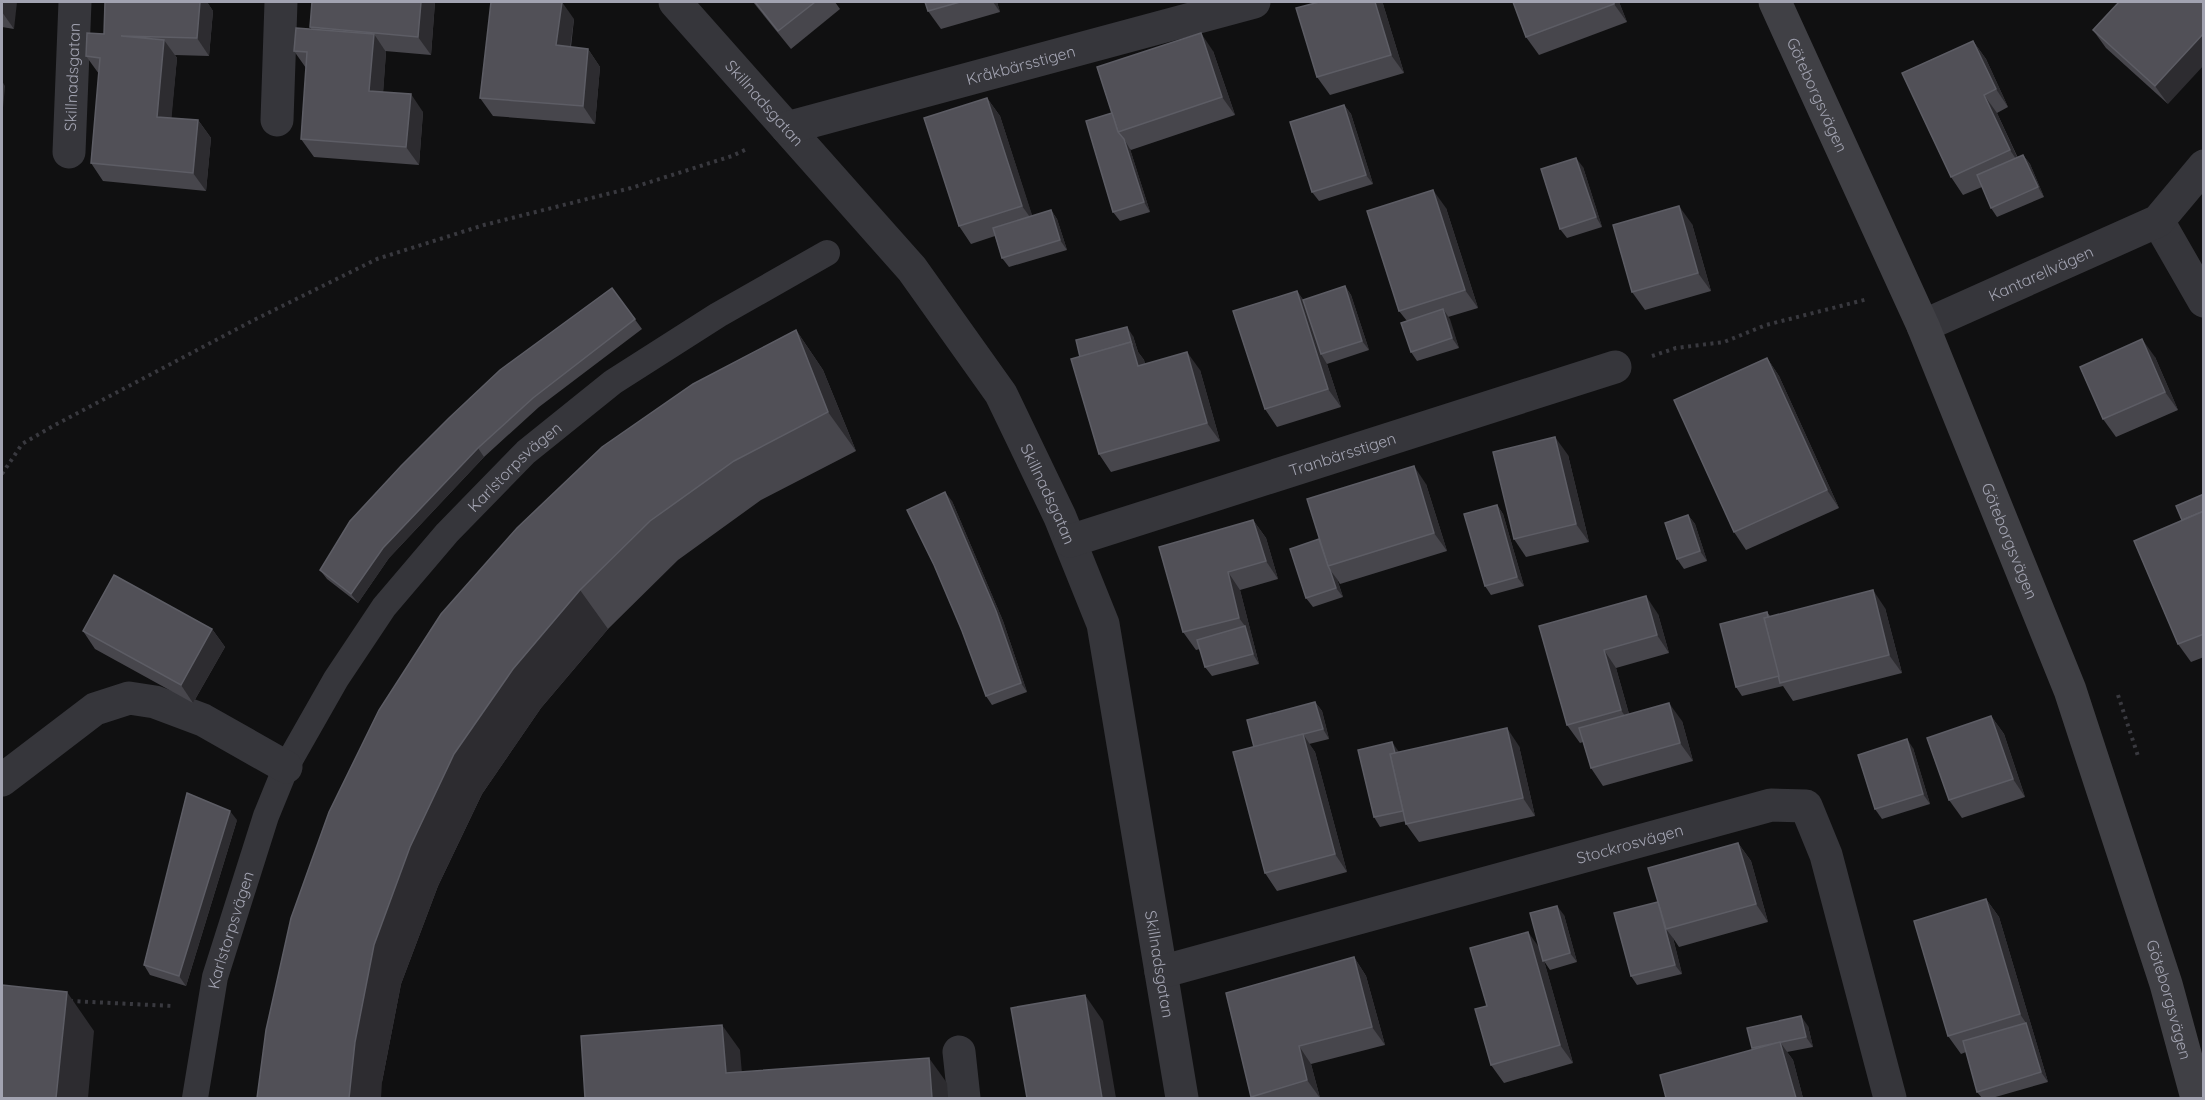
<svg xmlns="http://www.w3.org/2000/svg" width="2205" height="1100" font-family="Quicksand,sans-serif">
<rect width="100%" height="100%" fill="#101011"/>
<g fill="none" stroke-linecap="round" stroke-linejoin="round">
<g stroke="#39393f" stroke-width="4" stroke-dasharray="3 4.5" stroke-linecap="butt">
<path d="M1652,356L1676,348L1724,342L1766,325L1868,299"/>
<path d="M2,474L22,444L53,426L254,320L377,259L484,225L631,188L732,156L749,148"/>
<path d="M2118,695L2138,756"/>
<path d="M70,1001L173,1006"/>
</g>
<path stroke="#36363b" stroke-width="26" id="s1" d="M195,1098L215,977L266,816L286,767L336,679L384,607L447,533L526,452L613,382L718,315L827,253"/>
<g stroke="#36363b" stroke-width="33">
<path id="s2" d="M675,2L912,269L1001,394L1060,517L1103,624L1182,1098"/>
<path d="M277,120L281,2"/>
<path id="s3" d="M787,128L1254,2"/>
<path id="s4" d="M69,152L75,2"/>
<path d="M2158,221L2204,301"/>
<path id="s5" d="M1923,326L2158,221L2204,166"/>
<path id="s6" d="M1070,541L1615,367"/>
<path d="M2,780L95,709L129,698L155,702L203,720L286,767"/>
<path id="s7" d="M1161,972L1771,805L1806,806L1826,855L1890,1098"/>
<path d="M959,1052L964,1098"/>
</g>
<path stroke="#404045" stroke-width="33" id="s8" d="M1775,2L1923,326L2070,690L2166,984L2197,1098"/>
</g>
<g fill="#47464c">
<path d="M2,2L14,29L2,27Z"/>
<path d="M105,2H207L213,11L209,56L175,55L177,58L171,118L198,120L211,138L206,191L103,181L91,163L99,74L86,56L104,34Z"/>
<path d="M435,2L431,55L385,51L386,52L383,92L423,112L419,165L314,157L301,139L306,68L294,51L312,30L310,27Z"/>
<path d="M753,2H835L840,9L791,49Z"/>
<path d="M925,2H997L1000,12L941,29L928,11Z"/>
<path d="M1319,2H1381L1383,4L1404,73L1330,95L1317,77Z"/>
<path d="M1619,2L1627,22L1539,55L1526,37Z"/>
<path d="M2119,2L2168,104L2106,48L2093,30Z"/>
<path d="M574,19L571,47L588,49L600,67L595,124L493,116L480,98Z"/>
<path d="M1973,41L1986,59L2008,107L1997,113L2018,158L2023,155L2030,164L2044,197L1997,217L1991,208L1982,187L1963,195L1951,177Z"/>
<path d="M1213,51L1235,115L1131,150L1130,149L1150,212L1120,221L1113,212L1112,113Z"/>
<path d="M987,98L1000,116L1032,216L1051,210L1057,219L1067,250L1009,267L1002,258L995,236L971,244L959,226Z"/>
<path d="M1344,105L1351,114L1373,184L1319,201L1312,192Z"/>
<path d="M1583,167L1602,227L1567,238L1560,229Z"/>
<path d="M1446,208L1478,308L1448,317L1459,348L1417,361L1411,352L1407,321L1399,311Z"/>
<path d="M1692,224L1711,291L1645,310L1632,292Z"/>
<path d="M1345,286L1351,295L1369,350L1327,364L1341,407L1277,427L1265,409L1297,291L1303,300Z"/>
<path d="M612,288L642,329L539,407L484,457L389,558L358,603L327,579L320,570Z"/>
<path d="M796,330L823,370L856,451L761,500L678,560L608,629L541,708L482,794L438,886L401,984L382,1082L291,918Z"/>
<path d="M1133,336L1138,352L1144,360L1145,364L1200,370L1220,441L1111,472L1099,454L1080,357Z"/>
<path d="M2155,357L2178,410L2116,437L2103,419Z"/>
<path d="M1767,358L1779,376L1839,508L1746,550L1734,532Z"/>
<path d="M1568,455L1589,542L1526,557L1514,539Z"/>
<path d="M1426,484L1447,551L1340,584L1337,579L1343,597L1313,607L1306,598L1319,539Z"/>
<path d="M2204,494V657L2191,662L2178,644Z"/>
<path d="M952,501L1003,621L1027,692L992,705L986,696Z"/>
<path d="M1497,505L1503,514L1524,586L1491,595L1485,586Z"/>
<path d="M1688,515L1695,524L1707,561L1684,569L1677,559Z"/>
<path d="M1253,520L1266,538L1278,579L1240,590L1259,664L1212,676L1205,667L1200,649L1196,650L1183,632Z"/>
<path d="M1885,608L1902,673L1793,701L1783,686L1742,696L1736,687L1767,612L1770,616Z"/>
<path d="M1658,614L1669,653L1616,668L1629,714L1682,721L1693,761L1603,786L1591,768L1583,742L1580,743L1567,725L1539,626Z"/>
<path d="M212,629L225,647L193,703L95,649L83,631Z"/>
<path d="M1315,702L1322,711L1329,739L1309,744L1315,752L1347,872L1277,891L1265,873L1254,747Z"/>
<path d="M1991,716L2004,734L2025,797L1962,818L1949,800Z"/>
<path d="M1519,746L1535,816L1419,842L1406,824V821L1380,827L1374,817L1399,752Z"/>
<path d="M1913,748L1930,804L1882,819L1875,809Z"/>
<path d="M237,820L186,986L150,975L144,965Z"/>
<path d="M1738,843L1751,861L1768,922L1679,947L1673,938L1682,974L1637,985L1631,976L1658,902Z"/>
<path d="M1986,899L1999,917L2048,1082L1992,1098H1982L1977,1092L1966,1052L1961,1054L1948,1036Z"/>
<path d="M1564,915L1577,962L1550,970L1544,961L1573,1063L1504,1083L1491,1065L1487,1006L1540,949Z"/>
<path d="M1354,957L1366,976L1385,1045L1311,1064L1320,1098H1252L1251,1097Z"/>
<path d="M1808,1026L1813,1047L1787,1052L1793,1060L1803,1098H1666L1753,1050L1752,1048Z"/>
</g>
<g fill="#2d2c30">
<path d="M2,2H17L14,29L2,12Z"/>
<path d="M200,2H207L213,11L209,56L197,38Z"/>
<path d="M421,2H435L431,55L418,37Z"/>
<path d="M562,2L574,19L568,63L556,45Z"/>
<path d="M993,2H997L1000,12Z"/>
<path d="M1375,2H1381L1383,4L1404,73L1391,55Z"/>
<path d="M1614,2H1619L1627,22L1614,4Z"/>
<path d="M1201,33L1213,51L1235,115L1222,97Z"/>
<path d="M2204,33V65L2168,104L2155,86Z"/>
<path d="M374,34L386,52L382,109L369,91Z"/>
<path d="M164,40L177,58L170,135L157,117Z"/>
<path d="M1973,41L1986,59L2008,107L1996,89Z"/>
<path d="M588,49L600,67L595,124L583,106Z"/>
<path d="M2,81L5,86L2,119Z"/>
<path d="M411,94L423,112L419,165L406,147Z"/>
<path d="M1984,95L1997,113L2022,168L2010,150Z"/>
<path d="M987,98L1000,116L1035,224L1022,206Z"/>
<path d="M1344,105L1351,114L1373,184L1366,175Z"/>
<path d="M198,120L211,138L206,191L193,173Z"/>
<path d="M1124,139L1130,149L1150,212L1144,202Z"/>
<path d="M2023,155L2030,164L2044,197L2038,187Z"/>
<path d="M1576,158L1583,167L1602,227L1596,217Z"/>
<path d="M1433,190L1446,208L1478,308L1465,290Z"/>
<path d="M1679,206L1692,224L1711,291L1698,273Z"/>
<path d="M1051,210L1057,219L1067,250L1060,240Z"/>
<path d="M1345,286L1351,295L1369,350L1362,341Z"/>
<path d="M1297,291L1310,309L1321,354L1327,364L1341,407L1328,389Z"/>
<path d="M1443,309L1450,319L1459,348L1452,338Z"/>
<path d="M1127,327L1133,336L1138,352L1144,360L1151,384L1138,366Z"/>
<path d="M796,330L823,370L856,451L828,412Z"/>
<path d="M2142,339L2155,357L2178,410L2165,392Z"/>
<path d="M1187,352L1200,370L1220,441L1207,423Z"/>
<path d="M1767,358L1779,376L1839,508L1827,490Z"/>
<path d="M1555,437L1568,455L1589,542L1576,524Z"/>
<path d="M478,448L484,457L389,558L358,603L351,594L383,548Z"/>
<path d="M1414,466L1426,484L1447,551L1434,533Z"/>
<path d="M945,492L952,501L1003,621L1027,692L1021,683Z"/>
<path d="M1497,505L1503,514L1524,586L1517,577Z"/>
<path d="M1688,515L1695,524L1707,561L1700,551Z"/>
<path d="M1253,520L1266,538L1278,579L1266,561Z"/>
<path d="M1330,570L1337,579L1343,597L1336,588Z"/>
<path d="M1228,572L1240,590L1259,664L1253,654L1245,626L1239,618Z"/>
<path d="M580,590L608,629L541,708L482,794L438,886L401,984L382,1082L381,1098H349L355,1042L374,945L410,847L454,754L513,669Z"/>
<path d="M1873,590L1885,608L1902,673L1889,655Z"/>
<path d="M1646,596L1658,614L1669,653L1657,635Z"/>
<path d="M212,629L225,647L193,703L181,685Z"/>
<path d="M1604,650L1616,668L1633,728L1621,710Z"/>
<path d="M1315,702L1322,711L1329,739L1323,729Z"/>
<path d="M1669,703L1682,721L1693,761L1680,743Z"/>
<path d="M1991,716L2004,734L2025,797L2013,779Z"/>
<path d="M1507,728L1519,746L1535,816L1523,798Z"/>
<path d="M1303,734L1315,752L1347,872L1335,854Z"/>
<path d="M1907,739L1913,748L1930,804L1923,794Z"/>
<path d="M1392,742L1399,752L1407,810Z"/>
<path d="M230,811L237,820L186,986L179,976Z"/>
<path d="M1738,843L1751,861L1768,922L1756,904Z"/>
<path d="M1986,899L1999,917L2048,1082L2041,1072L2026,1023L2020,1014Z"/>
<path d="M1557,906L1564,915L1577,962L1570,953Z"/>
<path d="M1666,929L1673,938L1682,974L1675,965Z"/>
<path d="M1528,932L1541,950L1573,1063L1560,1045Z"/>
<path d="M1354,957L1366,976L1385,1045L1372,1027Z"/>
<path d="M67,992L94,1031L88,1098H56Z"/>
<path d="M1085,995L1103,1021L1116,1098H1102Z"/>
<path d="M1801,1016L1808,1026L1813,1047L1806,1037Z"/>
<path d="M722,1025L740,1050L744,1098L726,1073Z"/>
<path d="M1780,1042L1793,1060L1803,1098H1796Z"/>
<path d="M1299,1046L1311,1064L1320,1098L1307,1080Z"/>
<path d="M929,1058L947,1083L948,1098H932Z"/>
</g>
<g fill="#515057" stroke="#5d5d65" stroke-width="1.5">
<path d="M105,2H200L197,38L121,36L164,40L157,117L198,120L193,173L91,163L100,58L86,56L87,33L104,34Z"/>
<path d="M312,2H421L418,37L310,27Z"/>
<path d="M491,2H562L556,45L588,49L583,106L480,98Z"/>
<path d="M755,2H815L778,31Z"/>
<path d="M925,2H960L928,11Z"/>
<path d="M1319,2H1375L1391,55L1317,77L1296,8Z"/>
<path d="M1513,2H1614V4L1526,37Z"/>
<path d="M2119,2H2204V33L2155,86L2093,30Z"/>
<path d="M296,28L374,34L369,91L411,94L406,147L301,139L307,52L294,51Z"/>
<path d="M1201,33L1222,97L1118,132L1097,67Z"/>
<path d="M1973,41L1996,89L1984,95L2010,150L1951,177L1902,73Z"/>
<path d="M987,98L1022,206L959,226L924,118Z"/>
<path d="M1344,105L1366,175L1312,192L1290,122Z"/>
<path d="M1112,113L1118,132L1124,139L1144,202L1113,212L1086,121Z"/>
<path d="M2023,155L2038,187L1991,208L1977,175Z"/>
<path d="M1576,158L1596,217L1560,229L1541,169Z"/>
<path d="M1433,190L1465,290L1399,311L1367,211Z"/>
<path d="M1679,206L1698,273L1632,292L1613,225Z"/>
<path d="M1051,210L1060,240L1002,258L993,228Z"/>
<path d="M1345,286L1362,341L1321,354L1303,300Z"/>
<path d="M612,288L635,319L533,398L478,448L383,548L351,594L320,570L350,521L401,466L449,418L500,370Z"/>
<path d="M1297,291L1328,389L1265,409L1233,311Z"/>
<path d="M1443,309L1452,338L1411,352L1401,323Z"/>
<path d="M1127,327L1132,345L1131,342L1080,357L1076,340Z"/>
<path d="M796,330L828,412L734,461L650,521L580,590L513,669L454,754L410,847L374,945L355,1042L349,1098H257L266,1030L291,918L329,812L379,710L441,614L517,528L602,447L693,384Z"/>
<path d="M2142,339L2165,392L2103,419L2080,367Z"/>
<path d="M1131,342L1138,366L1187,352L1207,423L1099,454L1071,359Z"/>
<path d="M1767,358L1827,490L1734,532L1674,400Z"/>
<path d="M1555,437L1576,524L1514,539L1493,452Z"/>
<path d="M1414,466L1434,533L1328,566L1307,499Z"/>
<path d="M945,492L996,611L1021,683L986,696L962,631L934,565L907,510Z"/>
<path d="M2204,494V511L2182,520L2176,506Z"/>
<path d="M1497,505L1517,577L1485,586L1464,514Z"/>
<path d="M2204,511V634L2178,644L2134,541Z"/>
<path d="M1688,515L1700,551L1677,559L1665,523Z"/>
<path d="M1253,520L1266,561L1228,572L1239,618L1183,632L1159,547Z"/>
<path d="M1319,539L1328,566L1330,570L1336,588L1306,598L1290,549Z"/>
<path d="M114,575L212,629L181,685L83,631Z"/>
<path d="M1873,590L1889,655L1780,683L1764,618Z"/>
<path d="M1646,596L1657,635L1604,650L1621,710L1567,725L1539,626Z"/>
<path d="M1767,612L1768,617L1764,618L1779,676L1736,687L1720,624Z"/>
<path d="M1245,626L1253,654L1205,667L1197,640Z"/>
<path d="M1315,702L1323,729L1254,747L1247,720Z"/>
<path d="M1669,703L1680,743L1591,768L1579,728Z"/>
<path d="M1991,716L2013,779L1949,800L1927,738Z"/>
<path d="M1507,728L1523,798L1406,824L1390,754Z"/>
<path d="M1303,734L1335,854L1265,873L1233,752Z"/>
<path d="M1907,739L1923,794L1875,809L1858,755Z"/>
<path d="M1392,742L1395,753L1390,754L1403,811L1374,817L1358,750Z"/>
<path d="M187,793L230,811L179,976L144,965Z"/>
<path d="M1738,843L1756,904L1666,929L1648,868Z"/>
<path d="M1986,899L2020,1014L1948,1036L1914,921Z"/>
<path d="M1658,902L1675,965L1631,976L1614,913Z"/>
<path d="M1557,906L1570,953L1543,961L1530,913Z"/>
<path d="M1528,932L1560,1045L1491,1065L1475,1009L1487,1006L1470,948Z"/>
<path d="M1354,957L1372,1027L1299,1046L1307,1080L1251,1097L1226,993Z"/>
<path d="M2,985L67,992L56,1098H2Z"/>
<path d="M1085,995L1102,1098H1027L1011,1008Z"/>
<path d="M1801,1016L1806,1037L1752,1048L1747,1028Z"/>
<path d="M2026,1023L2041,1072L1977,1092L1963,1041Z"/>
<path d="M722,1025L726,1073L929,1058L932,1098H585L581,1036Z"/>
<path d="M1780,1042L1796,1098H1666L1660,1075Z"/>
</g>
<g text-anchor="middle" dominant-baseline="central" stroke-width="4.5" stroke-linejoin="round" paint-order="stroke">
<g font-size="16" fill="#a2a3b1" stroke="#0b0b0c">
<text stroke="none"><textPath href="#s3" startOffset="242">Kråkbärsstigen</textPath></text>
<text stroke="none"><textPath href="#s4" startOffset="75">Skillnadsgatan</textPath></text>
<text stroke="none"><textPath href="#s8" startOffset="102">Göteborgsvägen</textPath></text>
<text stroke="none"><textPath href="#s2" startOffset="135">Skillnadsgatan</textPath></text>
<text stroke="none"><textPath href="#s5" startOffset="129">Kantarellvägen</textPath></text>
<text stroke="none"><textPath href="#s6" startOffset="286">Tranbärsstigen</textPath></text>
<text stroke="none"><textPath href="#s1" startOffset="724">Karlstorpsvägen</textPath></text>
<text stroke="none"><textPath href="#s2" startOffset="621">Skillnadsgatan</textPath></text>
<text stroke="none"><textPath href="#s8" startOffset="588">Göteborgsvägen</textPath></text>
<text stroke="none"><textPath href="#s7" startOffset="486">Stockrosvägen</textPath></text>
<text stroke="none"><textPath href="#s1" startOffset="172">Karlstorpsvägen</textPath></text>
<text stroke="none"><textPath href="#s2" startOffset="1107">Skillnadsgatan</textPath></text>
<text stroke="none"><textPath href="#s8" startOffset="1074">Göteborgsvägen</textPath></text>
</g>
</g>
<rect width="2205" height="1100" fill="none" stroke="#a2a3b1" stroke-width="6"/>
</svg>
